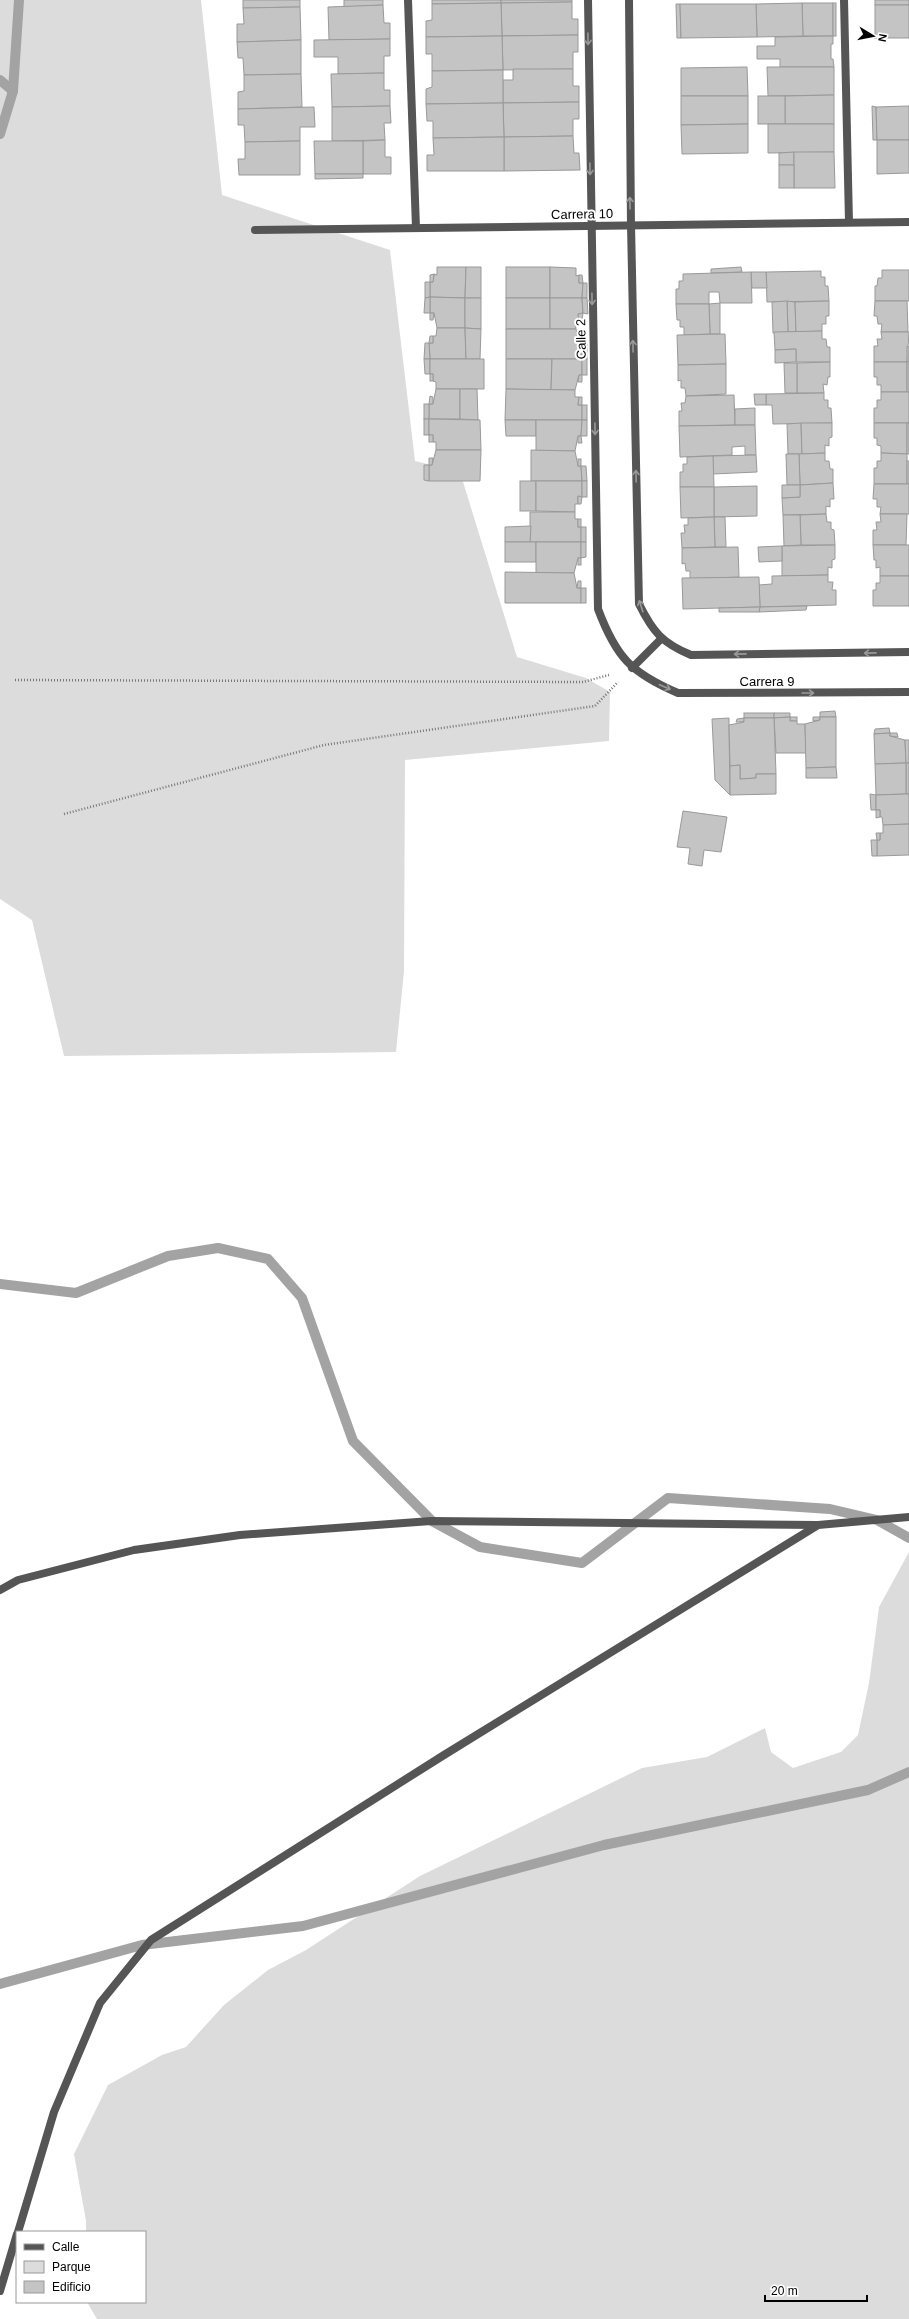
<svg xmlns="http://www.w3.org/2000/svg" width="909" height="2319" font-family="Helvetica,sans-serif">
<rect width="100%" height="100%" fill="#fff"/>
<g fill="#dcdcdc">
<path d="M0,0H201L222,195L390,250L415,461L460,472L517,657L586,678L610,692L609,741L405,760L404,971L396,1052L64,1056L32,920L0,899Z"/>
<path d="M909,1552V2319H97L87,2302H145V2232H86V2221L74,2154L108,2085L162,2055L186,2047L224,2005L268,1970L306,1950L420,1876L642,1768L707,1757L765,1728L771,1752L793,1768L841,1752L858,1735L869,1683L879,1607Z"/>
</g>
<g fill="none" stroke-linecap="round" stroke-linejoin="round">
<g stroke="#a3a3a3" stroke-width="10">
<path d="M0,80L13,91"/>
<path d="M0,134L13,91L19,0"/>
<path d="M0,1284L76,1293L168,1256L218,1248L268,1259L302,1298L353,1441L432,1521L480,1547L582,1563L668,1498L830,1509L877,1520L909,1538"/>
<path d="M0,1984L142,1945L303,1926L604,1845L868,1790L909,1772"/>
</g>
</g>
<g fill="#c4c4c4" stroke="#999">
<path d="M243,0H300V7L243,8Z"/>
<path d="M344,0H383V5L344,7Z"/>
<path d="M432,0H501V3L432,4Z"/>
<path d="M501,0H572V2L501,3Z"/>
<rect x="875" y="0" width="34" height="5"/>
<path d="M572,2V19H578V35L502,36L501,3Z"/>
<path d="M501,3L502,36L426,37V21L432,20V4Z"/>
<path d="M802,3H833V36H803Z"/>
<path d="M802,3L803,36L757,37L756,4Z"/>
<rect x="833" y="3" width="3" height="33"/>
<path d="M676,4H680L681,38H677Z"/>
<path d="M680,4H756L757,37L681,38Z"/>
<path d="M383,5L384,23H390V39L329,40L328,7Z"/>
<rect x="875" y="5" width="34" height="33"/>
<path d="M300,7L301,40L237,42V24H244L243,8Z"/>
<path d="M578,35V52H573V69L503,70L502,36Z"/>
<path d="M502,36L503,70L432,71V54H426V37Z"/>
<path d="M833,36V44H831V59H833L834,67H780V59H757V46H775V37Z"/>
<path d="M390,39V56H384V73L338,74V57H314V40Z"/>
<path d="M301,40V74L244,75L243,58H238L237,42Z"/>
<path d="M747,67L748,96H681V68Z"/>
<path d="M767,67H834V95L768,96Z"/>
<path d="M513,69H573V86H579V102L503,103V80H513Z"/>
<path d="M503,70V103L426,104V89L432,87V71Z"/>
<path d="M384,73V90H390V106L332,107L331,74Z"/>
<path d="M301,74L302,107L238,109V92L244,91V75Z"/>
<path d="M834,95V124H785V96Z"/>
<path d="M681,96H748V124L681,125Z"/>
<rect x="758" y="96" width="27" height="28"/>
<path d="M579,102V119H573V136L504,137L503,103Z"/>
<path d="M503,103L504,137L433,138V121H427L426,104Z"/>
<path d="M390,106L391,123H384L385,140L332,141V107Z"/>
<path d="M872,106L876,107L877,140H873Z"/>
<path d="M909,106V140H877L876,107Z"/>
<path d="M314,107L315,127H300V141L245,142L244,125H238V109Z"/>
<path d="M748,124V153L682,154L681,125Z"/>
<path d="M768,124H834V152L768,153Z"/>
<path d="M573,136L574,153H579L580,170L504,171V137Z"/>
<path d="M504,137V171H427V155H434L433,138Z"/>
<path d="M385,140V157H391V174H363V141Z"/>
<path d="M877,140H909V173L877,174Z"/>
<path d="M300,141V175H239L238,159H245V142Z"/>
<path d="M314,141H363V174H315Z"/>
<path d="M794,152V165H779V153Z"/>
<path d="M794,152H834L835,188H794Z"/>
<rect x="779" y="165" width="15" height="23"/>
<path d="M315,174H363V178L315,179Z"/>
<path d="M437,267H466L465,298L430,297V282H433L434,274L437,275Z"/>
<path d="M466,267H481V298H465Z"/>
<rect x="506" y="267" width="44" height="31"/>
<path d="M550,267L576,268V276L579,275V283H583L582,298H550Z"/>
<path d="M741,267L742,272L711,273V269Z"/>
<path d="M882,270H909V301H875V286H877L878,278H882Z"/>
<path d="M821,271V277H825V286H828L829,301L767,302L766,272Z"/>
<path d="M751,272H766L767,288H752Z"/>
<path d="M751,272L752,303H720L719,292H709V304H676V289H679V281H683V274Z"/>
<path d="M434,274L433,282H430V275Z"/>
<path d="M579,275H582L583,283H579Z"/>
<path d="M425,282H430V297L425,298Z"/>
<path d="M583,283H587V298H582Z"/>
<path d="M430,297L465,298V328H437L434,313H430Z"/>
<path d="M430,297V313H424L425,298Z"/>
<path d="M465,298H481V329L465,328Z"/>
<rect x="506" y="298" width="44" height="31"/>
<path d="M550,298H582L583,313L578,314L579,321H575L576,329H550Z"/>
<path d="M582,298H587L588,314L583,313Z"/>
<path d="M787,301L795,302L796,332H788Z"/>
<path d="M787,301L788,332L773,333L772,302Z"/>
<path d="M829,301V316H826V324H822V331L796,332L795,302Z"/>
<path d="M875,301H907L908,332H881L882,324H878L877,316H874Z"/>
<path d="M720,303V334H710L709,304Z"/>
<path d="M676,304H709L710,334L684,335V327H680V320H677Z"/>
<path d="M430,313H434L433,320H430Z"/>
<path d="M583,313L582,321H579L578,314Z"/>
<path d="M437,328H465L466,359H430L429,343H433V336H436Z"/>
<path d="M465,328L481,329L480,359H466Z"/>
<path d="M506,329H576L579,344H582V359H506Z"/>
<path d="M822,331V339H826L827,347H830V362H796V349L775,350L774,332Z"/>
<path d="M881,332H909L907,362H874V346H878L877,339H882Z"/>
<path d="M725,334L726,364L678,365L677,335Z"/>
<path d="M430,336H433V343H429Z"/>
<path d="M582,336V344H579L578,337Z"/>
<path d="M425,343H429L430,359H424Z"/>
<rect x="582" y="344" width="5" height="15"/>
<path d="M907,346L909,347V362H907Z"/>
<path d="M796,349V362L775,363V350Z"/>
<path d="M424,359H430V374H425Z"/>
<path d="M430,359H484V389H436V382L433,381V374H430Z"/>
<path d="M506,359H552L551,390L506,389Z"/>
<path d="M552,359H582V375H579L575,390H551Z"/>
<rect x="582" y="359" width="5" height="16"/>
<path d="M830,362V377H828L827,385L823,384L824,393H797V363Z"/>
<path d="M874,362H907V392H881V385H877V377H874Z"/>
<rect x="907" y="362" width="2" height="30"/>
<path d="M784,363H797V393H785Z"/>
<path d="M726,364V394L686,396L685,388H681V380L678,381V365Z"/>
<rect x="430" y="374" width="3" height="7"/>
<path d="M579,375H582V382H578Z"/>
<path d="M436,389H460V419H429V404H433Z"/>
<path d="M460,389H477L478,420L460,419Z"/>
<path d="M506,389L575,390V397H579L578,405H582V420H505Z"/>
<path d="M881,392H909V423H874V408H877V400H881Z"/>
<path d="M824,393V400H828V408H831L832,423L773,424L772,405H766V394Z"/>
<path d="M754,394H766V405H755Z"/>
<path d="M734,395L735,425L679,426V411H682L681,403H685L686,396Z"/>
<path d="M430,396L433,397V404H429Z"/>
<path d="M579,397H582V405H578Z"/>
<rect x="424" y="404" width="5" height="15"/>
<rect x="582" y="405" width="5" height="15"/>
<path d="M755,408V425H735V409Z"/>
<rect x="424" y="419" width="5" height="16"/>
<path d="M429,419L480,420L481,450H436V442H433V435H429Z"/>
<path d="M505,420H536V436H506Z"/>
<path d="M536,420H582L581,436H578L575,451H536Z"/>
<path d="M582,420H587V436H581Z"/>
<path d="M801,423L802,454H788L787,424Z"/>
<path d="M801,423H832V437L829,438V446L825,445V453L802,454Z"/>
<path d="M874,423H907V454L881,453V446L877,445V438H874Z"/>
<rect x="907" y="423" width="2" height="31"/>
<path d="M755,425L756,455H745V446L732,447V455L680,457L679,426Z"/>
<rect x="429" y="435" width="4" height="7"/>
<path d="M578,436H581L582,443H578Z"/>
<path d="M436,450H481L480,481H429V465H432Z"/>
<path d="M531,450L575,451L578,466H581L582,481H531Z"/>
<path d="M825,453V461H829L830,469H833V483L800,485L799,454Z"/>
<path d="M881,453L907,454V484H874V468H877V461H881Z"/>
<path d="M786,454H799L800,485H787Z"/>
<path d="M756,455L757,472L713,474V456Z"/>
<path d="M713,456L714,487H680V472H683V464H687V457Z"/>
<path d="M429,458H433L432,465H429Z"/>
<rect x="578" y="459" width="3" height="7"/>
<rect x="907" y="461" width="2" height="23"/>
<path d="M424,465H429V481L424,480Z"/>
<path d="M581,466H586L587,481H582Z"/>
<rect x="520" y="481" width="16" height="30"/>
<path d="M536,481H582V497L578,496V504H575V512L536,511Z"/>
<rect x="582" y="481" width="5" height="16"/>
<path d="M833,483L834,499H830V507L826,506V514L783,515L782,498L800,497V485Z"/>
<path d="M874,484H909V514H880L881,507H877V499H873Z"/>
<path d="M782,485H800V497L782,498Z"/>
<path d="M757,486V516L714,517V487Z"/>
<path d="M680,487H714V517L681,518Z"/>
<path d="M578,496L582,497L581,504H578Z"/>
<path d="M530,512H575V519H578V527H581V542H530Z"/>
<path d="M826,514L827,522H831V529L834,530L835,545H801L800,515Z"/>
<path d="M880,514H907L906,545H873V530H877L876,522H881Z"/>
<path d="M783,515H800L801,545L784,546Z"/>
<path d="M714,517H725L726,547H715Z"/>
<path d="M714,517L715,547L682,548L681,533H685L684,525H688V518Z"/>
<rect x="578" y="519" width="3" height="8"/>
<path d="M531,526L530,542H505V527Z"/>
<rect x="581" y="527" width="5" height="15"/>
<rect x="505" y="542" width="31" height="20"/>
<path d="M536,542H581V558H578L574,573H536Z"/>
<path d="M581,542H586V557L581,558Z"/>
<path d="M835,545V559L832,560V568L828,567V575L782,576V546Z"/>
<path d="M873,545H909V576H880V567L876,568V560H874Z"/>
<path d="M782,546V561L759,562L758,547Z"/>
<path d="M738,547L739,577L690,579V571H686L685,563L682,564V548Z"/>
<rect x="578" y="558" width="3" height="7"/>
<path d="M505,572L574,573L577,588H581V603H505Z"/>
<path d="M828,575V582H833L832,590H836V605L760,607L759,585L772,584V576Z"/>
<path d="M880,576H909V606H873V590H876V583H880Z"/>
<path d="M759,577L760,607L683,609L682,578Z"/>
<path d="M578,581H581V588H577Z"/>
<rect x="581" y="588" width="5" height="15"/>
<path d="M807,606L806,610L759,612L760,607Z"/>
<path d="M760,607L759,612H719V608Z"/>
<path d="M835,711L836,717H820V712Z"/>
<rect x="744" y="713" width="30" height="5"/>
<path d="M774,713H790V717L774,718Z"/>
<rect x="790" y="717" width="7" height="4"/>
<path d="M790,717V721H797V724H805L806,753H776L774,718Z"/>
<path d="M813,717H820V720L813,721Z"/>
<path d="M820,717H836V767L806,768L805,724L820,720Z"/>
<path d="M729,718V725L730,795L715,780L712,719Z"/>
<path d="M744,718V722H736L737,719Z"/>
<path d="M744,718H774L776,774H756V778L740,779V765L730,766L729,725L744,722Z"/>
<path d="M889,728L890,733L874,734L875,729Z"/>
<path d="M890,733V736L905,740L906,763L875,764L874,734Z"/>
<path d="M890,733H897L898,737L890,736Z"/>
<path d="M905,740H909V763H906Z"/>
<rect x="906" y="763" width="3" height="31"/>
<path d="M906,763V794L876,795L875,764Z"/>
<path d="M740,765V779L756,778V774H776V794L730,795V766Z"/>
<path d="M836,767L837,778H806V768Z"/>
<path d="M870,794L876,795V810H871Z"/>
<path d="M906,794H909V824L883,825L882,817H880V810H876V795Z"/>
<path d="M876,810H880V817L876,818Z"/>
<path d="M683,811L727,817L721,852L704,850L702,866L688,864L690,848L677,847Z"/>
<path d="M909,824V855L877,856V840H880V833H883V825Z"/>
<path d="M876,833H880V840H877Z"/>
<path d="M871,840H877V856H872Z"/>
</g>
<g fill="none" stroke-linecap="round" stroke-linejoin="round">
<g stroke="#777" stroke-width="2.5" stroke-dasharray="1 2" stroke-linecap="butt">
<path d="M15,680L583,682L609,675"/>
<path d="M64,814L324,745L595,706L618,682"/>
</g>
<g stroke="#555" stroke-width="8">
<path d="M408,0L416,228"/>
<path d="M844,0L849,222"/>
<path d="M255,230L909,222"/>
<path d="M0,1590L18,1580L134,1550L240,1535L431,1521L817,1525"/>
<path d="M18,2232L54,2112L100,2003L151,1940L444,1755L818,1525L909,1517"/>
<path d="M0,2291L17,2234"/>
</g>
<g stroke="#555" stroke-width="8">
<path d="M588,0L598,609C616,657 631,673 678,693L909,692"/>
<path d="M629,0L631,225L639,604C653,632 662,643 691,655L909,652"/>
<path d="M632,668L661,639"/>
</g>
</g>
<defs><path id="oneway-shaft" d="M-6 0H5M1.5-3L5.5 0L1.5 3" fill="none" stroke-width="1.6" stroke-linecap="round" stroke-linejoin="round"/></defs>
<g stroke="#999">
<use href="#oneway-shaft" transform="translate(588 39) rotate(89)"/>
<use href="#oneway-shaft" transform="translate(590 169) rotate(89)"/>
<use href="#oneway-shaft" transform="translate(630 203) rotate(-91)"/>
<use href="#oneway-shaft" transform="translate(592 299) rotate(89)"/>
<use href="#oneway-shaft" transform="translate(633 346) rotate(-91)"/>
<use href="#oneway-shaft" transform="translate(595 429) rotate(89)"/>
<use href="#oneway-shaft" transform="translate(636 476) rotate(-91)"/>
<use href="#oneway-shaft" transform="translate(641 606) rotate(-108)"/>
<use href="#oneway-shaft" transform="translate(870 653) rotate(179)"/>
<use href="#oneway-shaft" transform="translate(740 654) rotate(179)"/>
<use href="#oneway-shaft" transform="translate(665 687) rotate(23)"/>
<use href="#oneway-shaft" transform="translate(808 693)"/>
</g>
<g text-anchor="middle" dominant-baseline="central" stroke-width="4" stroke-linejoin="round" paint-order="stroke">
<g font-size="13" fill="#000" stroke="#fff">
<text transform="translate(582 214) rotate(-1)">Carrera 10</text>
<text transform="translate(581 339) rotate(-91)">Calle 2</text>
<text x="767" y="681">Carrera 9</text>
</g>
</g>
<rect x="16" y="2231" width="130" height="72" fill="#ffffff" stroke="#999999"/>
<rect x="24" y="2244" width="20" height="6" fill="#555555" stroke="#999999"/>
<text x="52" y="2251" font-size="12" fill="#000000">Calle</text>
<rect x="24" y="2261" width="20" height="12" fill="#dcdcdc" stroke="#999999"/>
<text x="52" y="2271" font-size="12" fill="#000000">Parque</text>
<rect x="24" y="2281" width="20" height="12" fill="#c4c4c4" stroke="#999999"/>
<text x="52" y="2291" font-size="12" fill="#000000">Edificio</text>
<g transform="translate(873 36) rotate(100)" stroke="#ffffff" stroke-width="3" paint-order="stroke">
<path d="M0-3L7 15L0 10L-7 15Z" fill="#000000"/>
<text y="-6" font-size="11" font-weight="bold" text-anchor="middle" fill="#000000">N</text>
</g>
<path d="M765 2295v6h102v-6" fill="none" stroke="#000000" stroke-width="2"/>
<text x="771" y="2295" font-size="12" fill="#000000" stroke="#ffffff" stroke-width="3" paint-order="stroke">20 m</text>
</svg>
